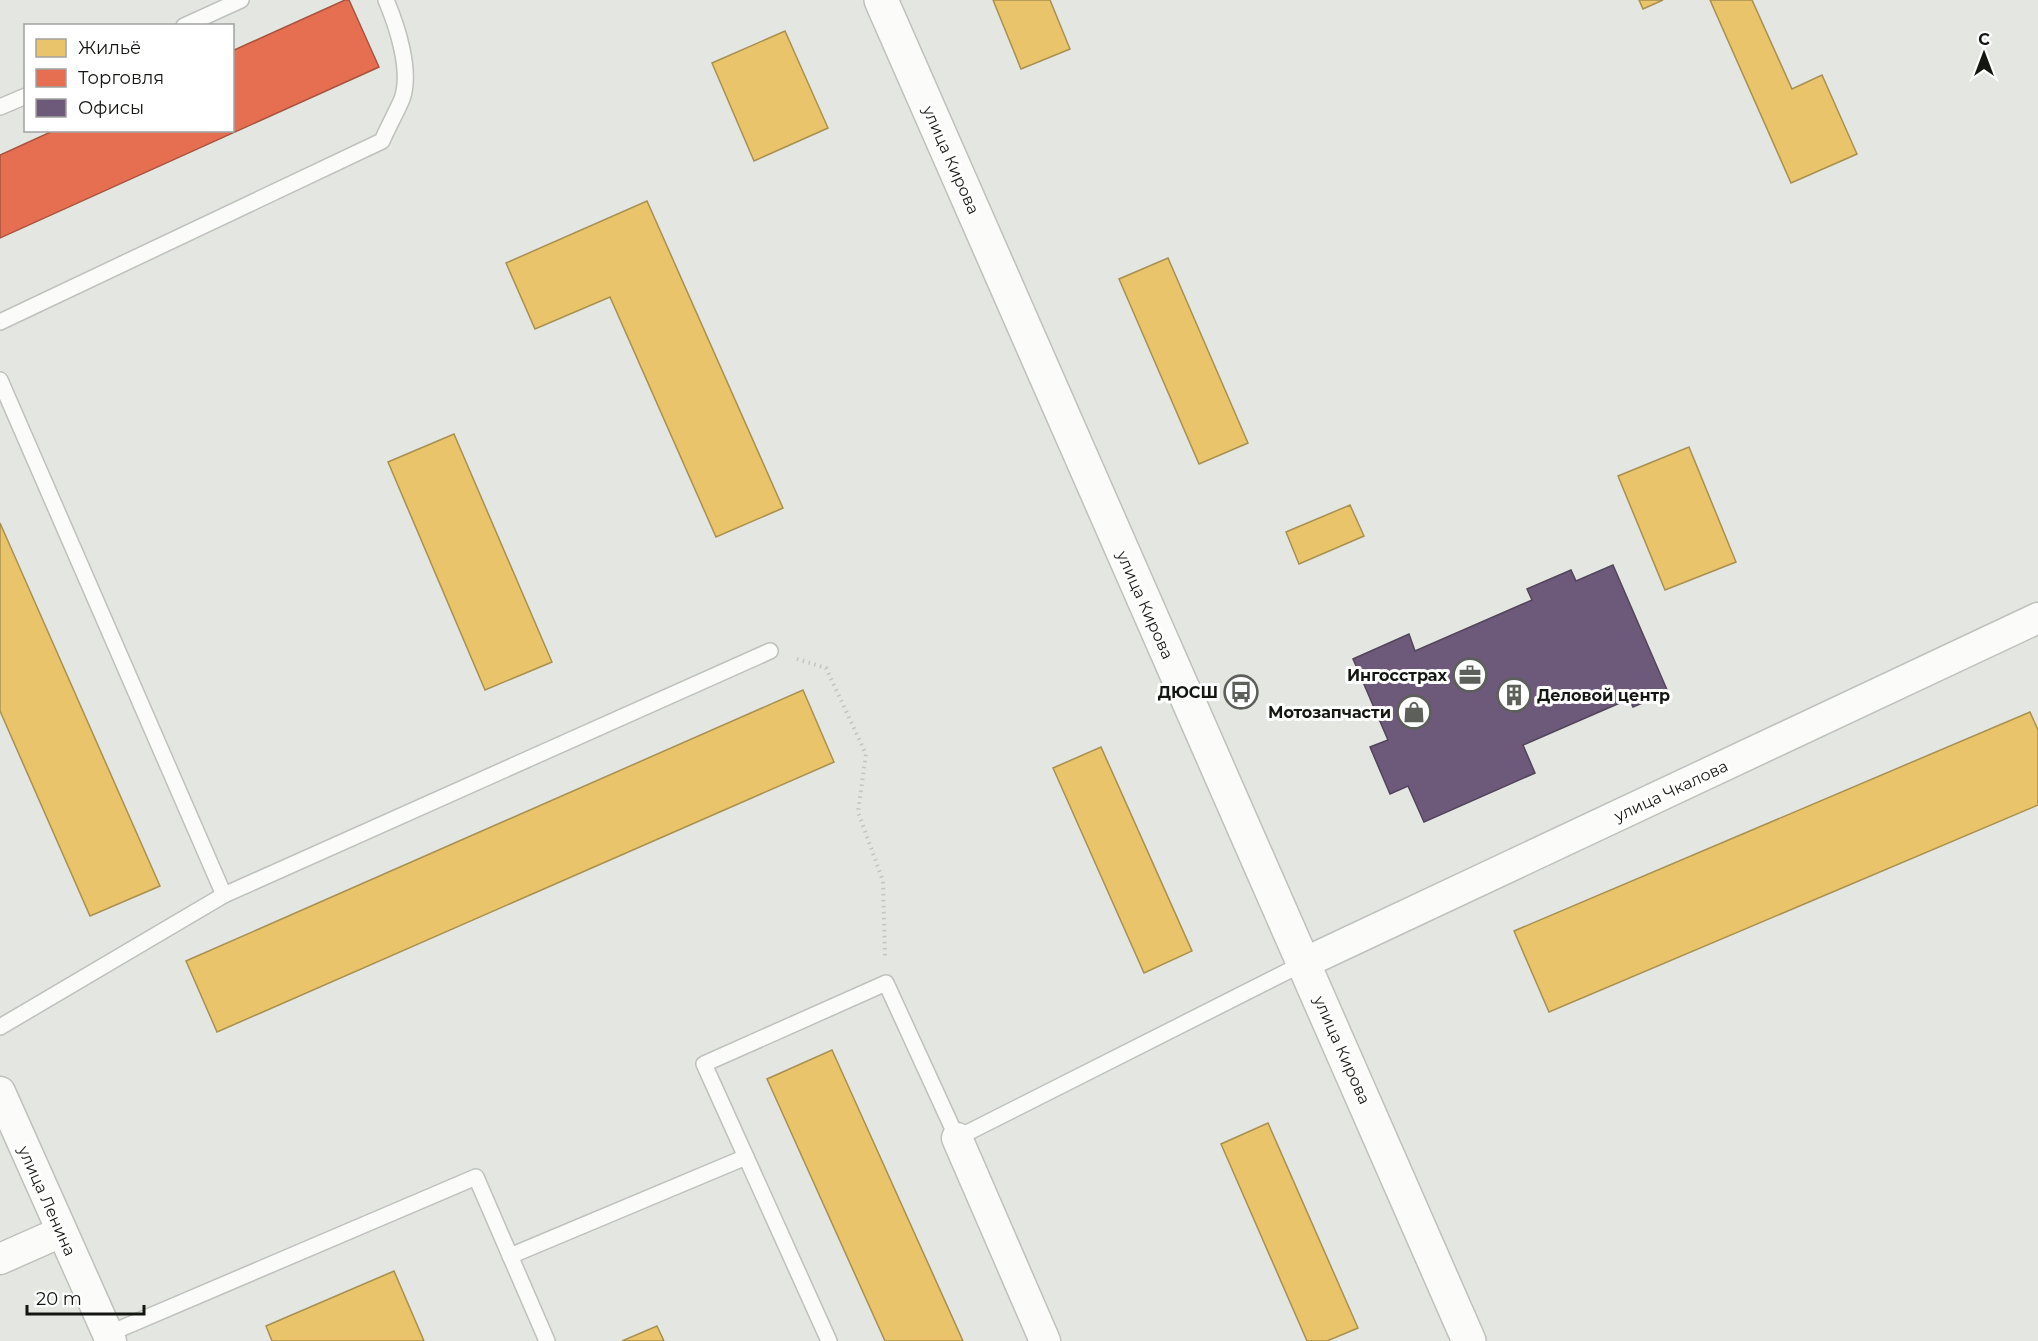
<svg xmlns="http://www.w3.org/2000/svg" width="2038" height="1341" font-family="Montserrat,sans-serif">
<rect width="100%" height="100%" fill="#e3e6e1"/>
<g fill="#e9c46a" stroke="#a99050" stroke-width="1.5">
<path d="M993,0H1050L1070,49L1021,69Z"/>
<path d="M1639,0H1663L1643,9Z"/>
<path d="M1710,0H1752L1792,89L1822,75L1857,154L1791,183Z"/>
<path d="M785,31L828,128L754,161L712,63Z"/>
<path d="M647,201L783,508L716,537L610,297L535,329L506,263Z"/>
<path d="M1168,258L1248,443L1199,464L1119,279Z"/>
<path d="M454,434L552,662L485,690L388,462Z"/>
<path d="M1689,447L1736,562L1665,590L1618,476Z"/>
<path d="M1350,505L1364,536L1299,564L1286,532Z"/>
<path d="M0,523L160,886L90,916L0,711Z"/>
<path d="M803,690L834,762L217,1032L186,961Z"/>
<path d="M2030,712L2038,730V805L1549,1012L1514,931Z"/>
<path d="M1101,747L1192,951L1144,973L1053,768Z"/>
<path d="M832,1050L963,1341H885L767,1079Z"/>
<path d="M1268,1123L1358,1328L1327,1341H1307L1221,1144Z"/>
<path d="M394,1271L424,1341H272L266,1326Z"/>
<path d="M657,1326L664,1341H622Z"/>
</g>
<path fill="#e76f51" stroke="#a8543e" stroke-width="1.5" d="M345,0H349L379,67L0,238V155L55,130H232V51Z"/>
<path fill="#6d597a" stroke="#52455b" stroke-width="1.5" d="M1613,565L1668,692L1633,707L1629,699L1523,745L1535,773L1424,822L1408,786L1390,794L1370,747L1388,740L1353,659L1409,634L1415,651L1532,600L1527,589L1571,570L1576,581Z"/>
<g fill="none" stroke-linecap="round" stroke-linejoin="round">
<defs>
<g id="service">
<path d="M184,26L241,0"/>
<path d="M0,107L26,96"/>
<path d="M0,322L382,141C388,127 396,113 402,99C412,71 397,26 386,0"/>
<path d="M0,380L224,895L770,651"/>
<path d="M0,1027L224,895"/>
<path d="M510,1256L746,1157"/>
<path d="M108,1334L476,1177L547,1341"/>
<path d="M829,1341L704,1064L886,983L957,1138L1304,963"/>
</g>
<g id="minor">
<path d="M1304,963L2038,618"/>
<path d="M0,1092L111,1341"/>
<path d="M957,1138L1045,1341"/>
<path d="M0,1259L61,1232"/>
</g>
<path id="tertiary" d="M881,0L1469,1341"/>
</defs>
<use href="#service" stroke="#bfc1bd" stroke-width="18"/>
<use href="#minor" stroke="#bfc1bd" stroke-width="33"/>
<use href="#tertiary" stroke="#bfc1bd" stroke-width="36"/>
<path stroke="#c3c5c2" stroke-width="4" stroke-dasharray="1.5 4.5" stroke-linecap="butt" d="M797,659L826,668L866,754L858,812L883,881L885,956"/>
<use href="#service" stroke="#fbfbfa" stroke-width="15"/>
<use href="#minor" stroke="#fbfbfa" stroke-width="30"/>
<use href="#tertiary" stroke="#fbfbfa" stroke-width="33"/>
</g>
<defs>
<symbol id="office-ring" viewBox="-11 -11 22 22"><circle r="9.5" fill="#fff" stroke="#5c5f5a" stroke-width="1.5"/><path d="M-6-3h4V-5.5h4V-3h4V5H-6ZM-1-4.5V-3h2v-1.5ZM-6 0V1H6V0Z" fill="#5c5f5a"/></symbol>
<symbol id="bus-ring" viewBox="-11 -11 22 22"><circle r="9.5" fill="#fff" stroke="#5c5f5a" stroke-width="1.5"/><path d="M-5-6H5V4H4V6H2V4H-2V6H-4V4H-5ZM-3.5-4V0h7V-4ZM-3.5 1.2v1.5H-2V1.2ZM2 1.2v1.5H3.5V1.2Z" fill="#5c5f5a"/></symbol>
<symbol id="building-ring" viewBox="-11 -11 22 22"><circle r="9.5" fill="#fff" stroke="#5c5f5a" stroke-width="1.5"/><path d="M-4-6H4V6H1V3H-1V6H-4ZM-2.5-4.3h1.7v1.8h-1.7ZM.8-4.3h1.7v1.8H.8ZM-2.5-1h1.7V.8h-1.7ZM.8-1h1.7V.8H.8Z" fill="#5c5f5a"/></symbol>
<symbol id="shop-ring" viewBox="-11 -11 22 22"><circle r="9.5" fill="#fff" stroke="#5c5f5a" stroke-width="1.5"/><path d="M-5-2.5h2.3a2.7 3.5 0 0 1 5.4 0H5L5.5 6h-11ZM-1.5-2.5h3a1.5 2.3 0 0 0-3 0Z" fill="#5c5f5a"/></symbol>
</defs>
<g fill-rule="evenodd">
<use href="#office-ring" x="1451" y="656" width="38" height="38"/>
<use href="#bus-ring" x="1222" y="673" width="38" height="38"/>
<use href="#building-ring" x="1495" y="676" width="38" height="38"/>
<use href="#shop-ring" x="1395" y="693" width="38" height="38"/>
</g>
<g text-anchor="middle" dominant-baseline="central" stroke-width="6" stroke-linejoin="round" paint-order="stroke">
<g font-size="16" fill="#141612" stroke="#fff">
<text transform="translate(951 160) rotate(66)">улица Кирова</text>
<text transform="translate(1145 605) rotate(66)">улица Кирова</text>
<text transform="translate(1671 791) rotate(-25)">улица Чкалова</text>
<text transform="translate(1342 1050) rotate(66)">улица Кирова</text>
<text transform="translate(47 1201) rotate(66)">улица Ленина</text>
</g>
<g font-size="16" font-weight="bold" fill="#141612" stroke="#fff" text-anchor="end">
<text x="1447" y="675">Ингосстрах</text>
<text x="1218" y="692">ДЮСШ</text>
<text x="1537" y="695" text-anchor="start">Деловой центр</text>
<text x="1391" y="712">Мотозапчасти</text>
</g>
</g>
<rect x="24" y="24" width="210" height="108" fill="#ffffff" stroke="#a1a2a0" stroke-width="1.5"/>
<rect x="36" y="39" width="30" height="18" fill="#e9c46a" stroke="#a1a2a0" stroke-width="1.5"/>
<text x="78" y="54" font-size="18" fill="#141612">Жильё</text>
<rect x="36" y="69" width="30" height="18" fill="#e76f51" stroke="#a1a2a0" stroke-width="1.5"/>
<text x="78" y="84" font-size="18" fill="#141612">Торговля</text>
<rect x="36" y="99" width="30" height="18" fill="#6d597a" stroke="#a1a2a0" stroke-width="1.5"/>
<text x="78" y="114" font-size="18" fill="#141612">Офисы</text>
<g transform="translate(1984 54)" stroke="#ffffff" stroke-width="4.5" paint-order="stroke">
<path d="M0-4.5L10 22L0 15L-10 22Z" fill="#141612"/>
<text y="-9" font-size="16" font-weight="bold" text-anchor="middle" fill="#141612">С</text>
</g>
<path d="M27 1305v9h117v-9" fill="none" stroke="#141612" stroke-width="3"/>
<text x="36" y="1305" font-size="18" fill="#141612" stroke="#ffffff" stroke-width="4.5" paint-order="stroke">20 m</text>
</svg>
